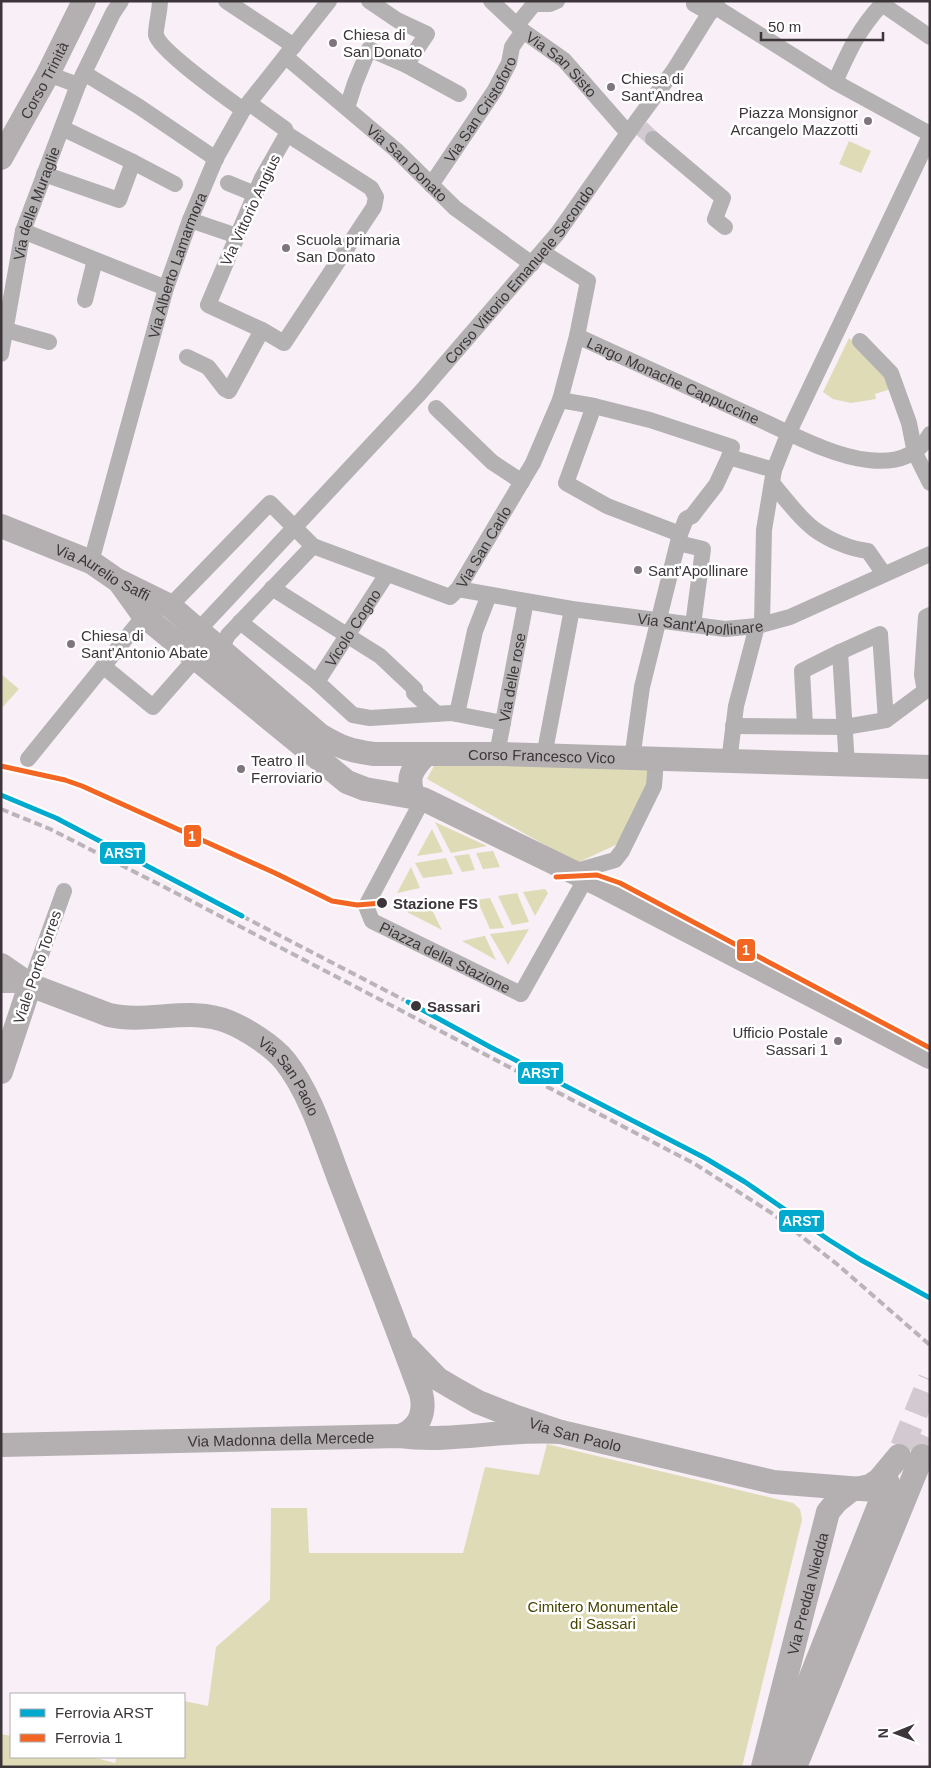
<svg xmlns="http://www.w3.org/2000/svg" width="931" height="1768" font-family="Helvetica,sans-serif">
<rect width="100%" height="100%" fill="#f9eff7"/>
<g fill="#dfdbb7">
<path d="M849,141L871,151L861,173L839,164Z"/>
<path d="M849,338L876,359L894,388L875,394L876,399L851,403L833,399L823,392Z"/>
<path d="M1,674L19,689L1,709Z"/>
<path d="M436,762L649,768L646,795L620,843L577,863L427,779Z"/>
<path d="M435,822L487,846L451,853Z"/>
<path d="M432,829L443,852L417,856Z"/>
<path d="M493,851L500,867L483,869L476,853Z"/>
<path d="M469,854L475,870L462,872L454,856Z"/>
<path d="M446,858L453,874L423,878L415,863Z"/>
<path d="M411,867L420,888L397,893Z"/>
<path d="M545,889L548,893L535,916L523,892Z"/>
<path d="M517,893L529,922L512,925L498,896Z"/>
<path d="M490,898L504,928L490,929L477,900Z"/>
<path d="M430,906L442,930L401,909Z"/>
<path d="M529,929L508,965L490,934Z"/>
<path d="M484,936H485L496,960L462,941Z"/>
<path d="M547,1444L793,1503L800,1509L802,1520L742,1767H1V1734L11,1736V1757H92L115,1763L117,1757H184V1701L208,1706L216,1647L270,1600L271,1508H307L309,1553H463L485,1467L539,1475Z"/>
</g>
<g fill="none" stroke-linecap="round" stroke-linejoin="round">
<path stroke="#d3cad1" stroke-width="16" stroke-dasharray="16 8" stroke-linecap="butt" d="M641,128L653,139"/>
<g stroke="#d3cad1" stroke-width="24" stroke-dasharray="24 12" stroke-linecap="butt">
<path d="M902,1447L930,1379"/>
<path d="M922,1456L930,1438"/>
</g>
<g stroke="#b3b1b1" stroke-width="16">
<path d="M160,1C160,10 155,31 156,35C160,51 227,98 243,110"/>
<path d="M226,1L294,46"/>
<path id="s1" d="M491,1L523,31L564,60L628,133"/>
<path d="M694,4L710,13"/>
<path d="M714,6L835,82L930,134"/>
<path d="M517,25L534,4H550L557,1"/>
<path id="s2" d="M286,57L396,150L455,208L532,264"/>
<path d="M406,65L459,94"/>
<path d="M84,73L138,106L216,159"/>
<path d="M48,74L78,85"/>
<path d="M835,82C849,51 858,30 882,4L930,37"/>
<path d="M249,103L285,129L287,134L262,178L208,305L262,330L284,343L374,207L376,197L371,188L287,134"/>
<path d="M347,108L355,83L369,49L406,65L427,34L397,20L369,1"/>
<path d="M62,128L133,162L175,184"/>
<path d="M653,139L723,198L715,219L725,227"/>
<path d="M44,174L119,200L133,162"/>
<path d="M228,183L255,194"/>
<path id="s3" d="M431,185L495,90L509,63L512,47L523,31"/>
<path d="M190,220L237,236"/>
<path d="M23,231L166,288"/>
<path d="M85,300L95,260"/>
<path d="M6,330L49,342"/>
<path id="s4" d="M577,336C636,363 695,390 754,417C788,432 831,456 868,460C893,463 917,458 930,434"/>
<path d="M860,341L891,373L909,423L915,453L930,483"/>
<path id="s5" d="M1,354L23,231L78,85L113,13L121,1"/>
<path d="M187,357L208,367L225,389L229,391L262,330"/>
<path d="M560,400L594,406L650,420L732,447L729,457L716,485L692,516L686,519L680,534L642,687L632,759"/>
<path d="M594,406L566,483L607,506L680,534"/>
<path d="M436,408L492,462L522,482"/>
<path d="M729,457L774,470"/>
<path d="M772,483C785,498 798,517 814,529C829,540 850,549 868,551L884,574"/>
<path d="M678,543L703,549L693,625"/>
<path id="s6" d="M91,562L166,288L190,220L216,158L243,110L329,1"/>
<path d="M272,588L380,656L415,689L414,693L437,714"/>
<path id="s7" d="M458,589L572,609L725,629L757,626L790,617L930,554"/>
<path id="s8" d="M170,606L270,503L313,546L450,597L458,589L533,463L560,400L577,336L588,281L542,252"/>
<path d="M240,622L317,682L353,715L370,718L451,713L503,723"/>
<path d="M762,624L764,530L774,470L789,432L930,136"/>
<path id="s9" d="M191,638L420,393L557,234L628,133L674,70L717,1"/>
<path d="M840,652L847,766"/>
<path d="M224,654L223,645L228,635L313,546"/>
<path d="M103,666L153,707L196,658"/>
<path id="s10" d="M317,682L387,574"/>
<path d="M925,691L922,675L926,617L930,615"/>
<path d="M457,714L475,631L489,595"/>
<path d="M733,726L845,727L886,720"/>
<path d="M805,726L802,671L840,652L880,634L886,720L925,691L930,690"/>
<path id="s11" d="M497,754L526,601"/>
<path d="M544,756L572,609"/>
<path d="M28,759L144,616"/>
<path d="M729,762L736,706L757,626"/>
<path id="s12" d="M423,799L366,906L372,921L521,994L586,878"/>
<path d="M573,872L615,860L622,851L654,786L656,759"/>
<path d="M1,985H30L64,891"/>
</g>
<g stroke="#b4b0b1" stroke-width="24">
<path id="s13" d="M1,158L48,74L84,1"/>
<path id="s14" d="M1,526L91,562L117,580L170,606L320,735C340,747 350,751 374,754H501L930,767"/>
<path d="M121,584L144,616L347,782L365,789L423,799L604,887L930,1057"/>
<path d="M415,798C405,778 412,769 426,754"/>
<path id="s15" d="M1,965L30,985L109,1015C148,1024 191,1006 229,1022C246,1029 273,1046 285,1061C311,1094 325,1142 340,1181C367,1251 395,1322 421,1393C426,1413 419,1429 400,1436"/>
<path d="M1,1072L30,985"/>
<path id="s16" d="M408,1348L438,1379L455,1389L478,1402L511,1415L561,1432L773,1482L874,1490C892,1499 894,1506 893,1526"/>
<path id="s17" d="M1,1445L400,1436C453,1443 507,1428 561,1432"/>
<path d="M776,1765L888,1483"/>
<path id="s18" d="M763,1767L828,1512L837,1501L851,1490L870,1486L879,1480L899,1456"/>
<path d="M795,1767L922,1456"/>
</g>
<g stroke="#b9b4b7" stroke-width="4" stroke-dasharray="8 4" stroke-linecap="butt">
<path d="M1,809L50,829L174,892L695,1164L773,1214L838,1265L930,1345"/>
<path d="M242,916L408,1002"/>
</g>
<defs>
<g id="rail-1">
<path d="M1,795L56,818L242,916"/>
<path d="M408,1002L492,1048L705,1158L745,1182L829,1240L861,1260L930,1298"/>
</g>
<g id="rail-2">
<path d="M1,766L65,780L82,786L275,873L332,901L357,905L382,903"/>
<path d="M556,877L597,875L620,883L930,1048"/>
</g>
</defs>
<use href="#rail-1" stroke="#fff" stroke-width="9"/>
<use href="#rail-2" stroke="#fff" stroke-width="9"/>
<use href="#rail-1" stroke="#00a9ce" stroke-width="5"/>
<use href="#rail-2" stroke="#f26522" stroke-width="5"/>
</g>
<g fill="#7e767c" stroke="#fff" stroke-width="2">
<circle cx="333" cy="43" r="5"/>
<circle cx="611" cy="87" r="5"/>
<circle cx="868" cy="121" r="5"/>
<circle cx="286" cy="248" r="5"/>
<circle cx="638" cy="570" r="5"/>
<circle cx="71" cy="644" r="5"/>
<circle cx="241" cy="769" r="5"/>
<circle cx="838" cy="1041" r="5"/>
</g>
<g fill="#3c353a" stroke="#fff" stroke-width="2">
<circle cx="382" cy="903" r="6"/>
<circle cx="416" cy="1006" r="6"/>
</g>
<g text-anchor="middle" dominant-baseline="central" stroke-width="5" stroke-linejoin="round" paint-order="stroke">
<g font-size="15" fill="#3c353a" stroke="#fff" text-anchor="start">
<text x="343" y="34">Chiesa di<tspan x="343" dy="17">San Donato</tspan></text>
<text x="621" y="78">Chiesa di<tspan x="621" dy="17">Sant'Andrea</tspan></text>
<text x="858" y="112" text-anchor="end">Piazza Monsignor<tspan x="858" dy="17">Arcangelo Mazzotti</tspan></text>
<text x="296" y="239">Scuola primaria<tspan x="296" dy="17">San Donato</tspan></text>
<text x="648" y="570">Sant'Apollinare</text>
<text x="81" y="635">Chiesa di<tspan x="81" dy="17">Sant'Antonio Abate</tspan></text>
<text x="251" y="760">Teatro Il<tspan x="251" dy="17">Ferroviario</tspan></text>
<text x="828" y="1032" text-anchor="end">Ufficio Postale<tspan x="828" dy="17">Sassari 1</tspan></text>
</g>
<g font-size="15" fill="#3c353a" stroke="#fff">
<text stroke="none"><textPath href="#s1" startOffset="95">Via San Sisto</textPath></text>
<text stroke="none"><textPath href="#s13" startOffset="89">Corso Trinità</textPath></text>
<text stroke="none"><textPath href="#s3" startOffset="90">Via San Cristoforo</textPath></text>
<text stroke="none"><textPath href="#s2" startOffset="161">Via San Donato</textPath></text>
<text stroke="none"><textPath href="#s5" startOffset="155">Via delle Muraglie</textPath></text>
<text transform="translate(250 210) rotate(-65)">Via Vittorio Angius</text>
<text stroke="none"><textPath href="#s6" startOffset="309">Via Alberto Lamarmora</textPath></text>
<text stroke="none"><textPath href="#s9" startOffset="490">Corso Vittorio Emanuele Secondo</textPath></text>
<text stroke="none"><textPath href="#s4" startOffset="106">Largo Monache Cappuccine</textPath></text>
<text stroke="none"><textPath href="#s8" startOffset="411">Via San Carlo</textPath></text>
<text stroke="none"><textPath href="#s14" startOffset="112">Via Aurelio Saffi</textPath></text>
<text stroke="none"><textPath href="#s7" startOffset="245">Via Sant'Apollinare</textPath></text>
<text stroke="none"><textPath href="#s10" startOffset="65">Vicolo Cogno</textPath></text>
<text stroke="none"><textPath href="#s11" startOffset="78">Via delle rose</textPath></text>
<text stroke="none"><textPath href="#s14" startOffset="611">Corso Francesco Vico</textPath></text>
<text stroke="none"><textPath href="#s12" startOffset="219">Piazza della Stazione</textPath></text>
<text transform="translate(37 967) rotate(-71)">Viale Porto Torres</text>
<text stroke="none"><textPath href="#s15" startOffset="324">Via San Paolo</textPath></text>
<text stroke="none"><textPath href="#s16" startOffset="192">Via San Paolo</textPath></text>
<text stroke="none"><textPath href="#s17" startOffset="280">Via Madonna della Mercede</textPath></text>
<text stroke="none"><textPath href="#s18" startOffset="179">Via Predda Niedda</textPath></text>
</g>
<g font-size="15" font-weight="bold" fill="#3c353a" stroke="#fff" text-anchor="start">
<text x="393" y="903">Stazione FS</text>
<text x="427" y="1006">Sassari</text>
</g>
<g font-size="15" fill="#454400" stroke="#fff">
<text x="603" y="1606">Cimitero Monumentale<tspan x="603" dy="17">di Sassari</tspan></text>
</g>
</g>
<g stroke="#fff" stroke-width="2">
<rect x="183" y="824" width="19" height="24" rx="5" fill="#f26522"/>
<rect x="99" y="841" width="47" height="24" rx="5" fill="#00a9ce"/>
<rect x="736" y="938" width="20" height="24" rx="5" fill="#f26522"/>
<rect x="517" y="1061" width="47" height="24" rx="5" fill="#00a9ce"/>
<rect x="778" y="1209" width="47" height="24" rx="5" fill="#00a9ce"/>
</g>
<g font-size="14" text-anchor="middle" font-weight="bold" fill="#fff">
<text x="192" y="841">1</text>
<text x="123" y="858">ARST</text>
<text x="746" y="955">1</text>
<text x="540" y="1078">ARST</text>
<text x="801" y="1226">ARST</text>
</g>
<rect width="931" height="1768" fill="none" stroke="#3c353a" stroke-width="5"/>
<rect x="10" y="1693" width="175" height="65" fill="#ffffff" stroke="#b1aeb0"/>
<rect x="20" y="1709" width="25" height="8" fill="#00a9ce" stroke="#b1aeb0"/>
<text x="55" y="1718" font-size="15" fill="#3c353a">Ferrovia ARST</text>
<rect x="20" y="1734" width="25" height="8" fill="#f26522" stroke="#b1aeb0"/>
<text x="55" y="1743" font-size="15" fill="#3c353a">Ferrovia 1</text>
<g transform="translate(896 1733) rotate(269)" stroke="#ffffff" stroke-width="4" paint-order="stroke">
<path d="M0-4L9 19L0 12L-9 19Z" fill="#3c353a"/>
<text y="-8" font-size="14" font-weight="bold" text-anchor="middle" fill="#3c353a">N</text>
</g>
<path d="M761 32v8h122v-8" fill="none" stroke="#3c353a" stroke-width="2.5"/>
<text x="768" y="32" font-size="15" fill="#3c353a" stroke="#ffffff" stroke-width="4" paint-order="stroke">50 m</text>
</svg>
